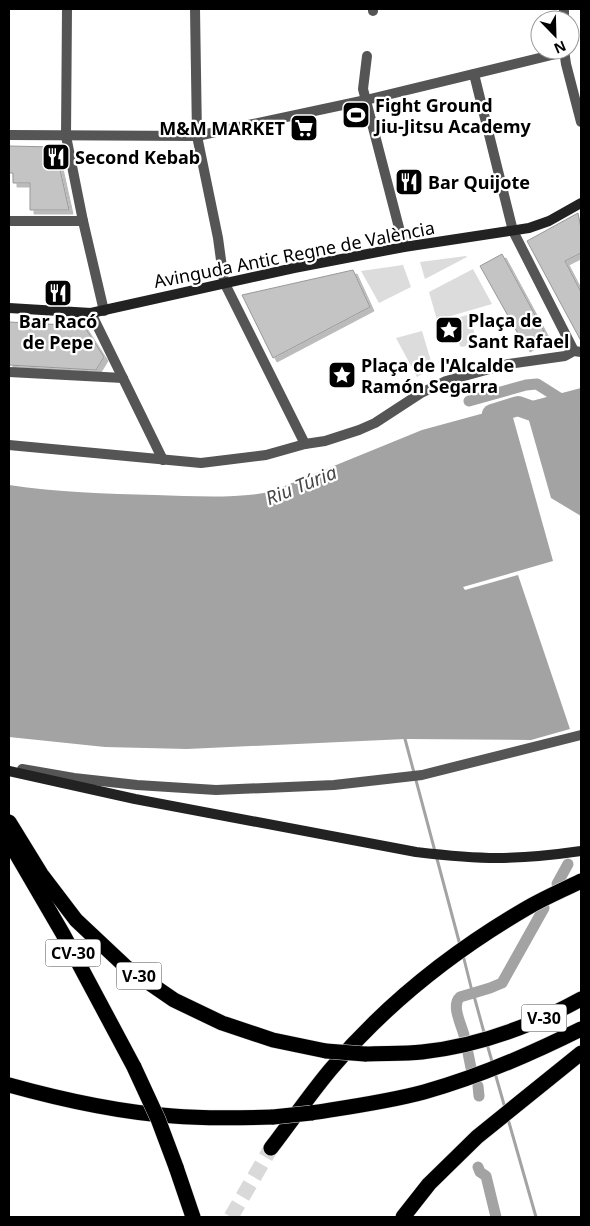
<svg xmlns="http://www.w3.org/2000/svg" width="590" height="1226" font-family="'Noto Sans',sans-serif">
<defs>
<filter id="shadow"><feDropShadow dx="4" dy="4" stdDeviation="0" flood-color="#0004"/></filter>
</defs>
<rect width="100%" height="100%" fill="#fff"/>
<g fill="#dcdcdc">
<path d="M466,256L467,257L425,279L420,262Z"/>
<path d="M403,265L411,287L379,303L361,271Z"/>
<path d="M473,269L492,304L437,320L429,292Z"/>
<path d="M467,315L469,316L477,341L476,343L462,347L460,346L453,321L454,319Z"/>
<path d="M422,331L433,368L417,377L396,338Z"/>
</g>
<g fill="#a3a3a3">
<path d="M581,388V516L551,498L524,403Z"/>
<path d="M517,404L519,409L509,412L510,415L512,414L553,561L463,587L465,590L518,575L570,729L531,740L405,739L187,749L105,747L9,737V485C57,492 106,494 155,495C193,496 232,499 270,492L422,430Z"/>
</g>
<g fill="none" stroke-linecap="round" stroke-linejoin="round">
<g stroke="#a3a3a3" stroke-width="3">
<path d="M405,739L460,945"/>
<path d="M463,955L472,991"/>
<path d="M474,996L485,1036"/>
<path d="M487,1044L493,1065"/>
<path d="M495,1073L505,1108"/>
<path d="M508,1119L536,1217"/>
</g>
<g stroke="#a3a3a3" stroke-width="11">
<path d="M469,401L526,385L537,384L567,403"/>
<path d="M557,884L568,864"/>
<path d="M464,1035C461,1024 451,1005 460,997L490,988L502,983L544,908"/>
<path d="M468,1053L471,1068"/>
<path d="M478,1086L479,1096"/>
<path d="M478,1167L480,1172L486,1176L496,1217"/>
</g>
<path stroke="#a3a3a3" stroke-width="20" d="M492,414L518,406L546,416L581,409"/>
</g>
<g fill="#c4c4c4" stroke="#999" filter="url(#shadow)">
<path d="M9,146L55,147L69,210H30V183H13V173H9Z"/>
<path d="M578,213L581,229V253L565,261L581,292V341L527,241Z"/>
<path d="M502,254L547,337L526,348L480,266Z"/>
<path d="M353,270L370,307L273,358L242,295Z"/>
<path d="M9,322L84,326L104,357L96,370L9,365Z"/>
</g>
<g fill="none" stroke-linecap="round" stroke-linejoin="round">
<path stroke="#d9d9d9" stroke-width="15" stroke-dasharray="15 8" stroke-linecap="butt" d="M231,1217L271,1148"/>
<defs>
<g id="highway">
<path d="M9,822L41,874L76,920L126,967L174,1000L222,1023L273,1040L326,1051"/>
<path d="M10,843L63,934L134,1067"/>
<path d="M365,1054C384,1053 404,1054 422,1052C478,1046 532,1026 581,999"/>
<path d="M9,1085C63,1100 117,1112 173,1116C206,1119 240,1118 273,1117"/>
<path d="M311,1113C349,1107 387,1102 424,1092C478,1077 531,1054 581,1029"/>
<path d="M271,1148C291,1122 310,1094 331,1069C386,1004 453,951 527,908C544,898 563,890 581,881"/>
<path d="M176,1167L193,1217"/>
<path d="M403,1217L429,1184L477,1137L581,1053"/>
</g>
</defs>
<use href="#highway" stroke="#dbdbdb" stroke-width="16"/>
<g stroke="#555" stroke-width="10">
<path d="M67,9L66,136L83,221L104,311"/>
<path d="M195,9L197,136L218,238L224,282L305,444"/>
<path d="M564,9V20"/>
<path d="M373,11V9"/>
<path d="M564,50L566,64L581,122"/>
<path d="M367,56L363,89L404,247"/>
<path d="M474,74L513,231L574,351"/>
<path d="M9,135L197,136L366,100L564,52"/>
<path d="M9,221H83"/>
<path d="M91,313L163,460"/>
<path d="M9,372L123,378"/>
<path d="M9,445L201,463L266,455L305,444L325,441L359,430L375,423L421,393L446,381L508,364L565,356L574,351L581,352"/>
<path d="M22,769L74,778L137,785L216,790L334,785L422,775L581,735"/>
</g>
<g stroke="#222" stroke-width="10">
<path d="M9,308L91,313L294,268L404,247L529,228L549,221L581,203"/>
<path d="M9,771L135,799L416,852C442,855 469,858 497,858C525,858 553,855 581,851"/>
</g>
<use href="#highway" stroke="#000" stroke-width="15"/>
<defs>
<g id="highway-bridge">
<path d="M326,1051L365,1054"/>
<path d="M134,1067L158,1119L176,1167"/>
<path d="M273,1117L311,1113"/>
</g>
</defs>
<use href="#highway-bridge" stroke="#dbdbdb" stroke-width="16" stroke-linecap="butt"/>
<use href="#highway-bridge" stroke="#000" stroke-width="15"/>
</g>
<defs>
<symbol id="stadium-square" viewBox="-11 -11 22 22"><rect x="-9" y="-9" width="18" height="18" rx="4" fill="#000" stroke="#fff"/><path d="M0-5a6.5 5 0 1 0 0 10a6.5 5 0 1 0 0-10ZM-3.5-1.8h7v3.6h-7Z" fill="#fff"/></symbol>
<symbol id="supermarket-square" viewBox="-11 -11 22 22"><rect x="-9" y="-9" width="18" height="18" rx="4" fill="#000" stroke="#fff"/><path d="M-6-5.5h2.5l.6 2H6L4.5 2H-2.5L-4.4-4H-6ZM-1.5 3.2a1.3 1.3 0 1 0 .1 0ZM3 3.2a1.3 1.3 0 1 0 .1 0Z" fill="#fff"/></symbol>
<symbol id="restaurant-square" viewBox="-11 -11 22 22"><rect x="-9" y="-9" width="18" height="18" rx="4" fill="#000" stroke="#fff"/><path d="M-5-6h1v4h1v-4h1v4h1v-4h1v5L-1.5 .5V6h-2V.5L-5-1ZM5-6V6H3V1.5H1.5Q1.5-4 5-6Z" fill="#fff"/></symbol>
<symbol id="sight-square" viewBox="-11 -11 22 22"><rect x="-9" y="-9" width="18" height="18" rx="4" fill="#000" stroke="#fff"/><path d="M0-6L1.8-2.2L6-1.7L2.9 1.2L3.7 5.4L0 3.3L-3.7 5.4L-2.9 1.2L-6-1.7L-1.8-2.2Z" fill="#fff"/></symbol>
</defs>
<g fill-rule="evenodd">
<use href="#stadium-square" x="340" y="99" width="32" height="32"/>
<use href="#supermarket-square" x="288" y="112" width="32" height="32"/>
<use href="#restaurant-square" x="40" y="141" width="32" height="32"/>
<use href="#restaurant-square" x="393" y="166" width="32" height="32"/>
<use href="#restaurant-square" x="42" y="277" width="32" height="32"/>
<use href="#sight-square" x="433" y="314" width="32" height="32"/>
<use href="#sight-square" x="326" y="359" width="32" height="32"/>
</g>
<g text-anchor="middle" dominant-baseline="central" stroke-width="4.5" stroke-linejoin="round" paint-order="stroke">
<g fill="#fff" stroke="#4c4c4c" stroke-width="1">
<rect x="45.5" y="939.5" width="55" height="27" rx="4"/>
<rect x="116.5" y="962.5" width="45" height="27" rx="4"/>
<rect x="521.5" y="1004.5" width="45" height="27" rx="4"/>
</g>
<g font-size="16" font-weight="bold" fill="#000">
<text x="73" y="953">CV-30</text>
<text x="139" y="976">V-30</text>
<text x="544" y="1018">V-30</text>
</g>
<g font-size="18" font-weight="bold" fill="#000" stroke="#fff" text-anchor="start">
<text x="375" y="105">Fight Ground<tspan x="375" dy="21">Jiu-Jitsu Academy</tspan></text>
<text x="285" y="128" text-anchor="end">M&amp;M MARKET</text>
<text x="75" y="157">Second Kebab</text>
<text x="428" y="182">Bar Quijote</text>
<text x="468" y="320">Plaça de<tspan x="468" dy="21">Sant Rafael</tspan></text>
<text x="58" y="321" text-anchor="middle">Bar Racó<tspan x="58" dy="21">de Pepe</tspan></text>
<text x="361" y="365">Plaça de l'Alcalde<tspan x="361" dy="21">Ramón Segarra</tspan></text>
</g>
<g font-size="18" fill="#000" stroke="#fff">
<text transform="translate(294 254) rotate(-11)">Avinguda Antic Regne de València</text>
</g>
<g font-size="19" font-style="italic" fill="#444" stroke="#fff">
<text transform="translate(301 485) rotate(-22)">Riu Túria</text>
</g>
</g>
<rect width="590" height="1226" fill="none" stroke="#000000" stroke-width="20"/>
<g transform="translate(555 35) rotate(157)"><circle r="24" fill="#ffffff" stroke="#999999"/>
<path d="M0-4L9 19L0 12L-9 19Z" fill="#000000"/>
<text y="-8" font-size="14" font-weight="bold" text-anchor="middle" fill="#000000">N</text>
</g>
</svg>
